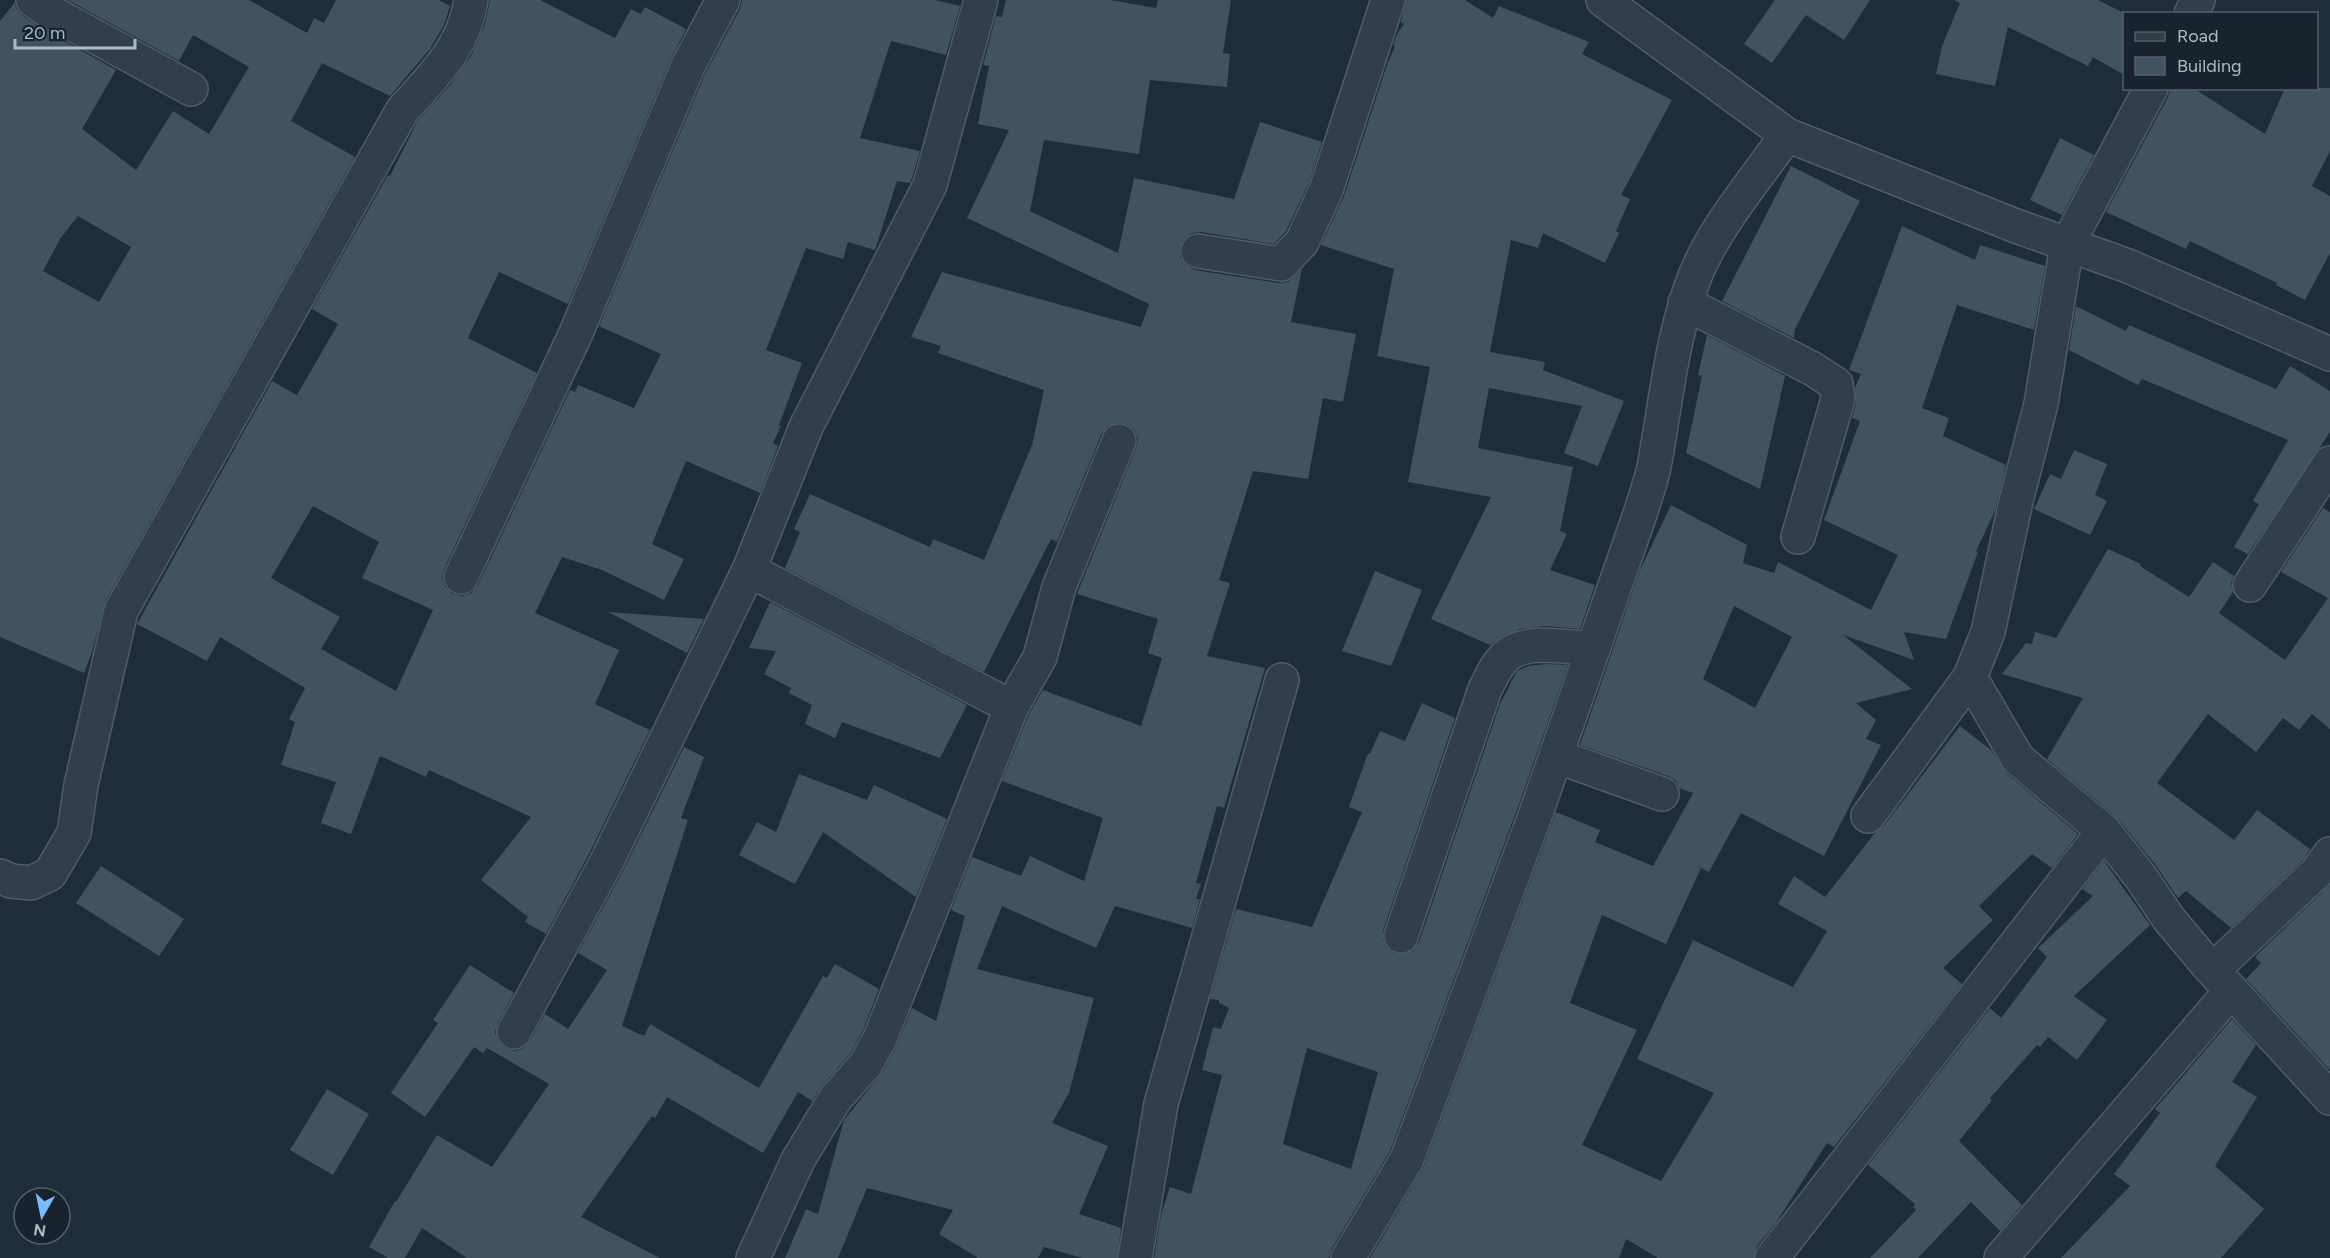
<svg xmlns="http://www.w3.org/2000/svg" width="2330" height="1258" font-family="Figtree,sans-serif">
<rect width="100%" height="100%" fill="#1e2d39"/>
<g fill="#415261" fill-rule="evenodd">
<path d="M68,0H249L307,33L314,18L324,23L336,0H439L450,6L444,25L430,49L390,96L322,63L291,121L355,157L105,602L92,652L84,673L0,637V21L15,2L16,8L22,15L36,25L116,70L82,129L136,170L173,111L209,134L249,67L193,35L179,61ZM78,216L131,247L99,302L43,271L60,239Z"/>
<path d="M490,0H540L615,38L631,9L641,14L645,7L686,29L671,59L568,304L499,272L468,338L537,373L444,569L442,578L445,587L453,594L462,596L471,593L478,585L570,390L575,392L578,385L634,408L661,354L599,326L705,74L740,9L742,0H935L960,6L946,55L891,41L860,138L920,151L912,178L910,183L897,181L875,250L848,242L843,259L806,248L766,350L802,363L779,425L781,426L773,443L778,446L760,493L686,461L652,544L684,559L664,600L602,570L562,557L535,613L619,650L595,704L650,730L589,854L546,934L525,922L528,917L481,880L531,817L429,770L426,777L380,756L351,834L321,823L336,782L281,765L295,722L289,719L305,688L220,637L207,661L137,624L272,381L297,395L338,324L312,309L388,175L390,176L417,122L450,85L471,56L485,24ZM313,506L379,542L362,578L433,610L396,691L321,649L340,617L271,578Z"/>
<path d="M1006,0H1110L1156,8L1158,0H1231L1223,53L1230,54L1227,87L1150,80L1139,154L1044,140L1030,211L1118,253L1134,178L1234,199L1260,122L1322,142L1309,183L1286,231L1274,244L1201,232L1192,233L1183,240L1180,248V257L1186,265L1195,270L1278,283L1288,282L1302,269L1291,322L1356,334L1343,402L1323,398L1308,479L1253,471L1219,580L1230,583L1207,656L1265,668L1224,808L1217,806L1196,883L1201,884L1196,899H1200L1192,928L1115,906L1096,948L1002,906L977,969L1094,998L1069,1093L1052,1123L1108,1146L1079,1214L1121,1228L1117,1258H1082L1044,1247L1038,1258H978L939,1234L953,1210L867,1188L838,1258H785L806,1209L818,1214L844,1120L882,1073L897,1045L912,1008L936,1021L965,916L951,910L972,857L1021,876L1030,856L1084,881L1103,818L1002,781L1029,714L1043,690L1141,726L1162,658L1148,653L1158,619L1077,594L1136,448L1138,439L1134,430L1126,424L1116,423L1107,427L1102,433L1057,542L1051,539L984,672L785,568L800,532L794,529L810,494L930,547L933,539L984,560L1032,445L1044,390L938,353L941,346L911,337L942,272L1141,327L1149,304L967,218L1009,130L978,124L989,66L983,65L996,16L1002,17Z"/>
<path d="M1406,0H1465L1493,18L1499,6L1589,42L1582,54L1672,100L1621,195L1630,199L1616,231L1619,233L1605,263L1543,233L1538,248L1511,240L1490,352L1545,362L1543,370L1624,401L1598,466L1564,453L1582,406L1489,388L1478,448L1573,467L1560,531L1567,534L1550,570L1595,585L1580,629L1546,626L1520,629L1503,636L1490,645L1431,619L1491,497L1408,482L1430,367L1377,356L1394,269L1321,245L1344,196L1386,68L1395,46L1393,45L1397,34L1404,24L1401,22Z"/>
<path d="M1775,0H1870L1844,40L1806,15L1772,63L1744,44Z"/>
<path d="M1954,0H2098L2124,13V75L2093,57L2088,66L2008,27L1995,86L1936,74L1942,46L1960,3Z"/>
<path d="M2170,88H2193L2265,134L2285,88H2330V151L2312,186L2330,196V253L2305,300L2276,285L2277,283L2190,241L2186,249L2106,212L2168,97Z"/>
<path d="M2060,138L2094,155L2062,215L2030,200Z"/>
<path d="M1791,166L1860,201L1795,329L1794,338L1722,301Z"/>
<path d="M1902,226L1975,260L1980,245L2045,266L2034,330L1957,305L1922,408L1949,418L1943,436L2006,465L1995,511L1976,551L1978,552L1946,639L1904,632L1914,660L1843,635L1912,689L1856,703L1876,720L1866,739L1881,745L1824,856L1741,813L1709,872L1701,868L1666,944L1602,915L1570,1003L1637,1030L1582,1145L1661,1181L1714,1093L1637,1059L1693,940L1793,987L1827,931L1778,904L1794,876L1825,897L1875,833L1883,827L1960,726L1991,750L2006,773L2078,834L2052,868L2032,854L1979,906L1993,920L1943,968L1962,984L1834,1147L1827,1143L1776,1223L1757,1246L1754,1258H1658L1626,1239L1619,1258H1370L1424,1166L1556,812L1600,830L1595,842L1653,866L1693,793L1679,788L1676,781L1668,776L1580,745L1640,570L1671,505L1747,545L1743,563L1774,573L1778,562L1871,610L1898,555L1824,520L1860,421L1852,418L1856,404L1855,388L1861,374L1849,370ZM1734,606L1792,637L1755,708L1703,679Z"/>
<path d="M2076,306L2126,331L2129,325L2276,389L2290,366L2330,391V432L2248,554L2234,547L2259,504L2253,501L2288,440L2142,379L2138,385L2069,350Z"/>
<path d="M1707,335L1785,376L1760,489L1686,453L1702,376L1698,375Z"/>
<path d="M2074,450L2107,464L2095,495L2107,501L2090,535L2034,509L2050,474L2061,479Z"/>
<path d="M2323,508L2330,512V729L2312,714L2299,730L2283,718L2256,752L2208,714L2157,783L2234,840L2257,810L2310,849L2304,859L2231,928L2186,891L2178,898L2155,864L2118,819L2047,759L2083,698L2002,674L2026,643L2032,644L2035,632L2056,638L2108,549L2141,564L2140,566L2189,597L2213,562L2234,576L2231,583L2233,592L2219,613L2285,660L2328,598L2281,572Z"/>
<path d="M1375,571L1422,590L1391,666L1342,651Z"/>
<path d="M770,602L967,705L940,758L842,722L835,738L805,724L812,705L789,693L791,688L764,674L776,651L749,648Z"/>
<path d="M608,612L704,619L687,653Z"/>
<path d="M1547,664L1568,665L1518,807L1390,1151L1332,1248L1329,1258H1154L1161,1215L1170,1187L1191,1194L1222,1075L1202,1070L1213,1027L1221,1029L1229,1008L1219,1003V1000L1210,999L1236,909L1312,927L1362,812L1349,807L1368,753L1370,754L1380,731L1405,741L1422,703L1455,718L1383,931V940L1387,948L1394,953L1404,954L1413,950L1419,942L1500,704L1517,671L1528,666ZM1307,1048L1378,1072L1351,1169L1283,1144Z"/>
<path d="M684,747L704,757L681,818L688,820L622,1026L644,1036L650,1024L759,1088L823,976L827,978L835,964L879,989L863,1030L851,1053L821,1087L812,1101L798,1092L763,1153L667,1097L655,1118L652,1116L581,1217L660,1258H467L422,1228L405,1258H388L369,1247L395,1201L396,1202L437,1135L492,1167L549,1084L487,1048L483,1053L474,1047L425,1117L391,1093L438,1023L433,1020L470,965L514,993L498,1023L495,1032L498,1041L505,1048L515,1051L524,1048L530,1041L545,1014L568,1029L607,970L578,953L623,871Z"/>
<path d="M799,774L867,800L874,785L947,819L916,897L823,832L795,884L739,855L757,822L776,832Z"/>
<path d="M2104,861L2150,925L2074,996L2107,1020L2077,1060L2048,1037L2040,1047L2037,1045L1990,1098L1992,1100L1959,1141L2022,1205L2000,1231L1971,1202L1918,1258H1870L1916,1210L1913,1207L1915,1204L1868,1165L1990,1008L2001,1018L2047,957L2038,948L2093,896L2082,889Z"/>
<path d="M101,866L184,919L159,956L76,903Z"/>
<path d="M2330,885V1070L2246,979L2261,963L2255,957L2260,952Z"/>
<path d="M2232,1019L2256,1045L2232,1082L2257,1097L2215,1166L2264,1209L2221,1258H2061L2130,1186L2114,1174L2160,1113L2155,1109Z"/>
<path d="M327,1089L369,1114L333,1175L290,1150Z"/>
</g>
<g fill="none" stroke-linecap="round" stroke-linejoin="round">
<defs>
<g id="street">
<path d="M33,0L47,10L191,89"/>
<path d="M1603,0L1787,135L2016,226L2128,266L2330,354"/>
<path d="M2191,14L2198,0"/>
<path d="M2151,88L2067,245L2041,404L2016,501L1988,632L1970,677L2018,759L2104,831L2140,876L2169,919L2205,962L2330,1098"/>
<path d="M1198,251L1281,264L1302,242L1326,190L1388,0"/>
<path d="M1685,303L1813,369L1836,384L1838,399L1798,537"/>
<path d="M749,570L996,699L1012,706L880,1038L866,1064L835,1099L798,1160L753,1258"/>
<path d="M461,577L576,333L688,66L723,0"/>
<path d="M2250,585L2330,463"/>
<path d="M1012,706L1040,657L1059,587L1119,441"/>
<path d="M1556,756L1662,794"/>
<path d="M1868,816L1970,677"/>
<path d="M0,876L11,881L31,883L50,874L74,833L81,785L121,611L402,111C433,76 464,48 471,0"/>
<path d="M1401,936L1485,689C1491,678 1496,665 1505,657C1524,638 1568,647 1593,649"/>
<path d="M2213,970L2318,871L2330,854"/>
<path d="M514,1032L606,863L749,570L806,427L930,185L981,0"/>
<path d="M1135,1258L1161,1104L1282,680"/>
<path d="M1348,1258L1407,1159L1536,813L1641,511C1645,497 1651,482 1654,467C1666,403 1671,338 1695,276C1714,228 1757,177 1787,135"/>
<path d="M1772,1258L2104,831"/>
<path d="M2001,1258L2231,991"/>
</g>
</defs>
<use href="#street" stroke="#505c67" stroke-width="36"/>
<use href="#street" stroke="#323e49" stroke-width="33"/>
</g>
<rect x="2123" y="12" width="195" height="78" fill="#18232e" stroke="#535f6b" stroke-width="1.5"/>
<rect x="2135" y="32" width="30" height="9" fill="#323e49" stroke="#535f6b" stroke-width="1.5"/>
<text x="2177" y="42" font-size="18" fill="#acb9c6">Road</text>
<rect x="2135" y="57" width="30" height="18" fill="#415261" stroke="#535f6b" stroke-width="1.5"/>
<text x="2177" y="72" font-size="18" fill="#acb9c6">Building</text>
<g transform="translate(42 1216) rotate(189)"><circle r="28" fill="#18232e" stroke="#535f6b" stroke-width="1.5"/>
<path d="M0-4.5L10 22L0 15L-10 22Z" fill="#78bbff"/>
<text y="-9" font-size="16" font-weight="bold" text-anchor="middle" fill="#acb9c6">N</text>
</g>
<path d="M15 39v9h120v-9" fill="none" stroke="#acb9c6" stroke-width="3"/>
<text x="24" y="39" font-size="18" fill="#acb9c6" stroke="#18232e" stroke-width="4.5" paint-order="stroke">20 m</text>
</svg>
